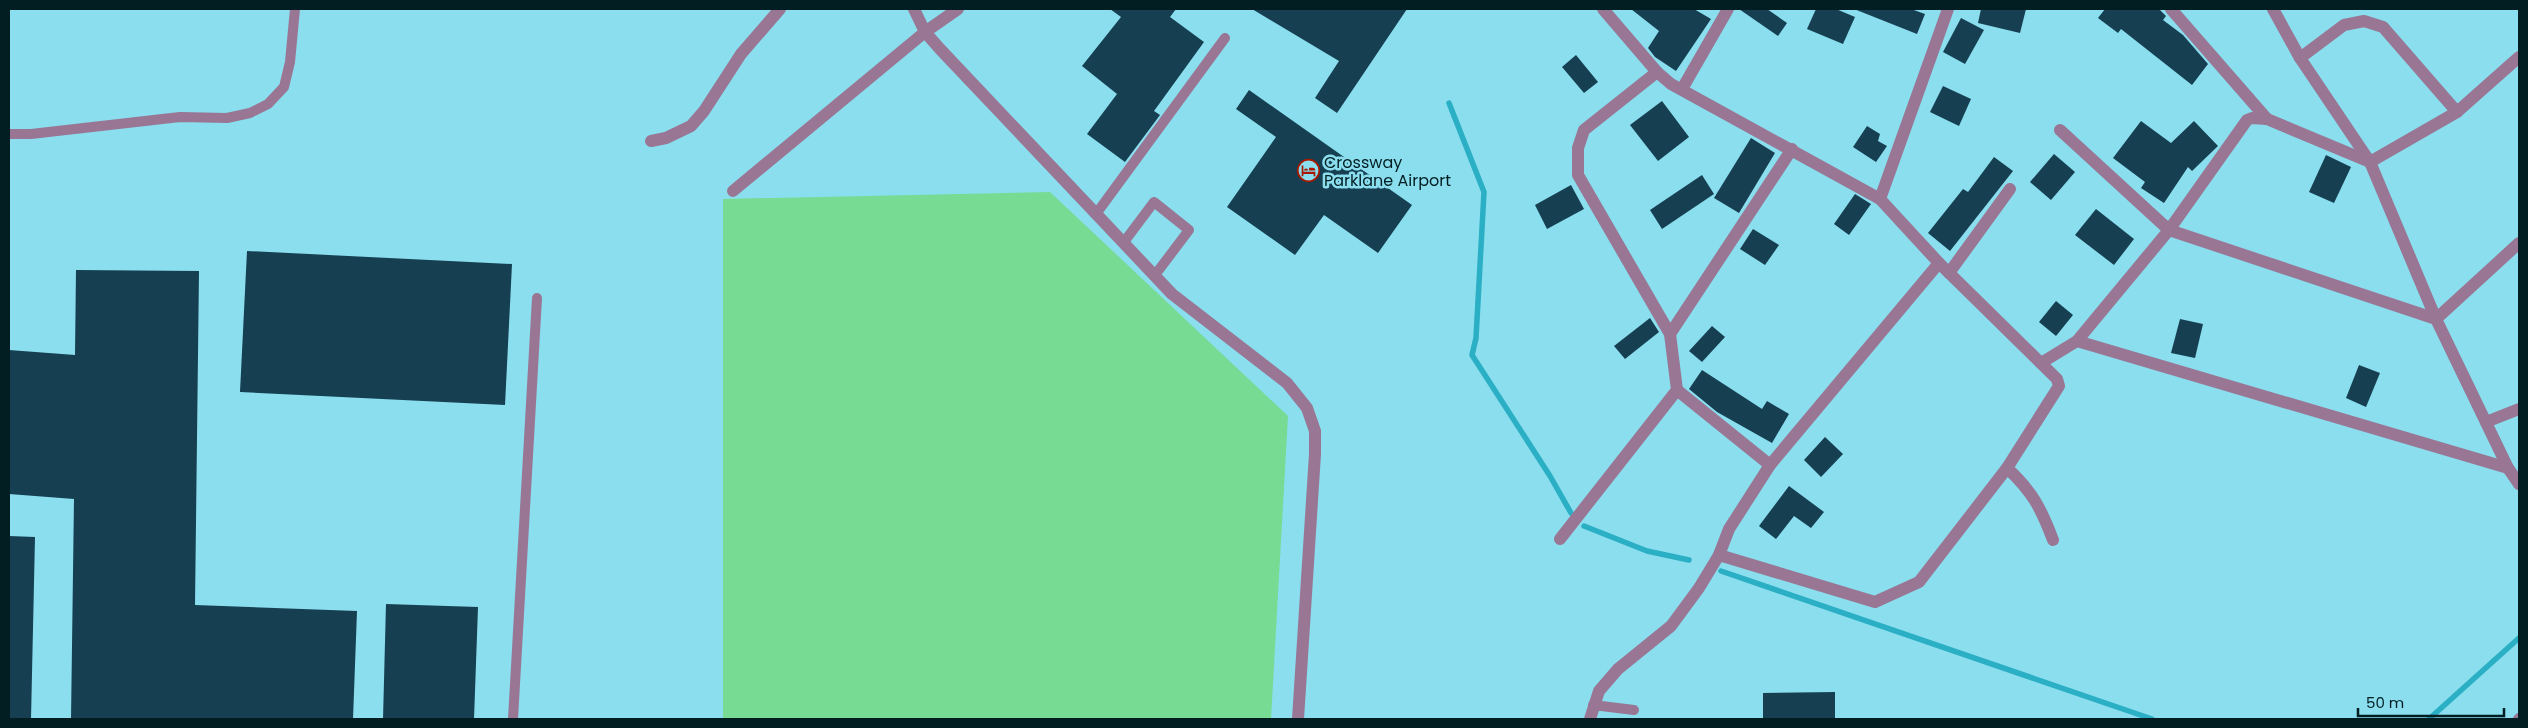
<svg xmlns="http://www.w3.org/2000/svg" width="2528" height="728" font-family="Poppins,sans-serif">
<rect width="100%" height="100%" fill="#8adeee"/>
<path fill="#77db93" d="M1050,192L1288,416L1271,719H723V199Z"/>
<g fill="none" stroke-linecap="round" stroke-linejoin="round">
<g stroke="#2aafc5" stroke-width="5.5">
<path d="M1449,103L1484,192L1476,338L1472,355L1550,476L1571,513"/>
<path d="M1584,526L1647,551L1689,560"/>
<path d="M1721,571L2152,719"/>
<path d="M2429,719L2519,638"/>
</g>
</g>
<g fill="#163f52">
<path d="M1110,9H1176L1170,17L1204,42L1154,111L1160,115L1125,162L1087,134L1117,94L1082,66L1121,17Z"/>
<path d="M1252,9H1407L1337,113L1315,98L1339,61Z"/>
<path d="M1631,9H1694L1711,19L1676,71L1655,57L1648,48L1659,31Z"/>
<path d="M1739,9H1767L1787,23L1778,36Z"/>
<path d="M1816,9H1836L1855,17L1843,44L1807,29Z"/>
<path d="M1854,9H1911L1925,14L1917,34Z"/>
<path d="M1981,9H2026L2020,33L1978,23Z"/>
<path d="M2105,9H2159L2166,16L2163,20L2183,35L2208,64L2192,85L2121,29L2118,33L2098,18Z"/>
<path d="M1961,18L1984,30L1965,64L1943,52Z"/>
<path d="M1576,55L1598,82L1584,93L1562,67Z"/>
<path d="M1943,86L1971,99L1959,126L1930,112Z"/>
<path d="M1249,90L1412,205L1378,253L1324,215L1295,255L1227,207L1276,137L1236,109Z"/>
<path d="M1662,101L1689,137L1658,161L1630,125Z"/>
<path d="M2141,121L2171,143L2194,121L2218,146L2192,171L2188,167L2164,203L2141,188L2145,182L2113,158Z"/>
<path d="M1867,126L1880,134L1878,141L1887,146L1876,162L1853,147Z"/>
<path d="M1751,138L1775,153L1739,213L1714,198Z"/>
<path d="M2054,154L2075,172L2051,200L2030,182Z"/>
<path d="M2326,155L2351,167L2334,203L2309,192Z"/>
<path d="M1994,157L2013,171L1950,251L1928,233L1963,189L1968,192Z"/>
<path d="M1702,175L1714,194L1662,229L1650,210Z"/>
<path d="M1571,185L1584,209L1547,229L1535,205Z"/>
<path d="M1855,194L1871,204L1849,235L1834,224Z"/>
<path d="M2096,209L2134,239L2114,265L2075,235Z"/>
<path d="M1753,229L1779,245L1765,265L1740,249Z"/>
<path d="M247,251L512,264L505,405L240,392Z"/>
<path d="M76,270L199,271L195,605L357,611L353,719H71L74,499L9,494V350L75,355Z"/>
<path d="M2056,301L2073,315L2056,336L2039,322Z"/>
<path d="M1650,318L1659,332L1625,359L1614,346Z"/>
<path d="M2180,319L2203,324L2195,358L2171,353Z"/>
<path d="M1712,326L1725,337L1702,362L1689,351Z"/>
<path d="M2359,365L2380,373L2366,407L2346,398Z"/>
<path d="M1702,370L1762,409L1767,401L1789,414L1772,443L1717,412L1689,389Z"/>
<path d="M1825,437L1843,454L1821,477L1804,460Z"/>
<path d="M1789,486L1824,512L1811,528L1794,516L1776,539L1759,526Z"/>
<path d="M9,536L35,537L31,719H9Z"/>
<path d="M386,604L478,607L474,719H383Z"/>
<path d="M1835,692V719H1763V693Z"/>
</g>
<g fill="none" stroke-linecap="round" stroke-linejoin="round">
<g stroke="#9a7695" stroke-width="10">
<path d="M9,134H31L180,117L227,118L250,113L268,104L284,87L290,62L295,9"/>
<path d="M1096,214L1225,38"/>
<path d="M1124,242L1154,202L1189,230L1155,275"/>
<path d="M1593,705L1634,710"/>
<path d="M513,719L537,298"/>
<path d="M2518,719L2519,718"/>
</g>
<g stroke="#9a7695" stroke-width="12">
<path d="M914,9L925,32L940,49L1172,294L1287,383L1307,408L1315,431V454L1298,719"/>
<path d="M1603,9L1657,72L1671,84L1880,199L1939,263L2057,379L2059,386L2007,468L1919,582L1875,602L1719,555"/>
<path d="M2171,9L2267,119"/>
<path d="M2273,9L2300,58L2370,162L2436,319L2508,468L2519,484"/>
<path d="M2300,58L2344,25L2364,21L2383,27L2457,112"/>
<path d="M1682,89L1728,9"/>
<path d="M2060,130L2169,230L2436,319L2519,243"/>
<path d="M651,141L666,138L691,126L704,111L741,54L780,9"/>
<path d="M733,191L925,32L958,9"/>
<path d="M1880,199L1948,9"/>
<path d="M1949,273L2010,189"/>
<path d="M1670,334L1792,149"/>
<path d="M2077,341L2508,468"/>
<path d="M2041,363L2077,341L2169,230L2247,120L2252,118L2267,119L2370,162L2457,112L2519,57"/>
<path d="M1677,390L1770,465"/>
<path d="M2486,422L2519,409"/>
<path d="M2007,468C2032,491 2041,508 2053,540"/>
<path d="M1560,539L1677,390L1670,334L1578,175V148L1584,130L1657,72"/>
<path d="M1590,719L1599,691L1618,669L1671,626L1699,588L1719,555L1729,529L1770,465L1939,263"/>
</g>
</g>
<defs>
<symbol id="hotel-ring" viewBox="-11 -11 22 22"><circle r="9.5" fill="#8adeee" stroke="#a81800" stroke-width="1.5"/><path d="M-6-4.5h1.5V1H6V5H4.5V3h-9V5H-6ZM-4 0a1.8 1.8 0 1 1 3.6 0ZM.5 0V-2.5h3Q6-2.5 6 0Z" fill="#a81800"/></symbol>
</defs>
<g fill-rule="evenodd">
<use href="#hotel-ring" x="1296" y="158" width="25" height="25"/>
</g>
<g text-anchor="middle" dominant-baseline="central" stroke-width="5" stroke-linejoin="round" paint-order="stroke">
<g font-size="16" fill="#031e23" stroke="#8adeee" text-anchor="start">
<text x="1324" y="162">Crossway<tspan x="1324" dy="18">Parklane Airport</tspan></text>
</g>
</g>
<rect width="2528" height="728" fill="none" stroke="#031e23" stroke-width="20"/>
<path d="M2358 708v8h146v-8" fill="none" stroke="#031e23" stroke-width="2.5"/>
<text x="2366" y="708" font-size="15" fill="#031e23" stroke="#8adeee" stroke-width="4" paint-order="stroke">50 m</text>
</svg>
